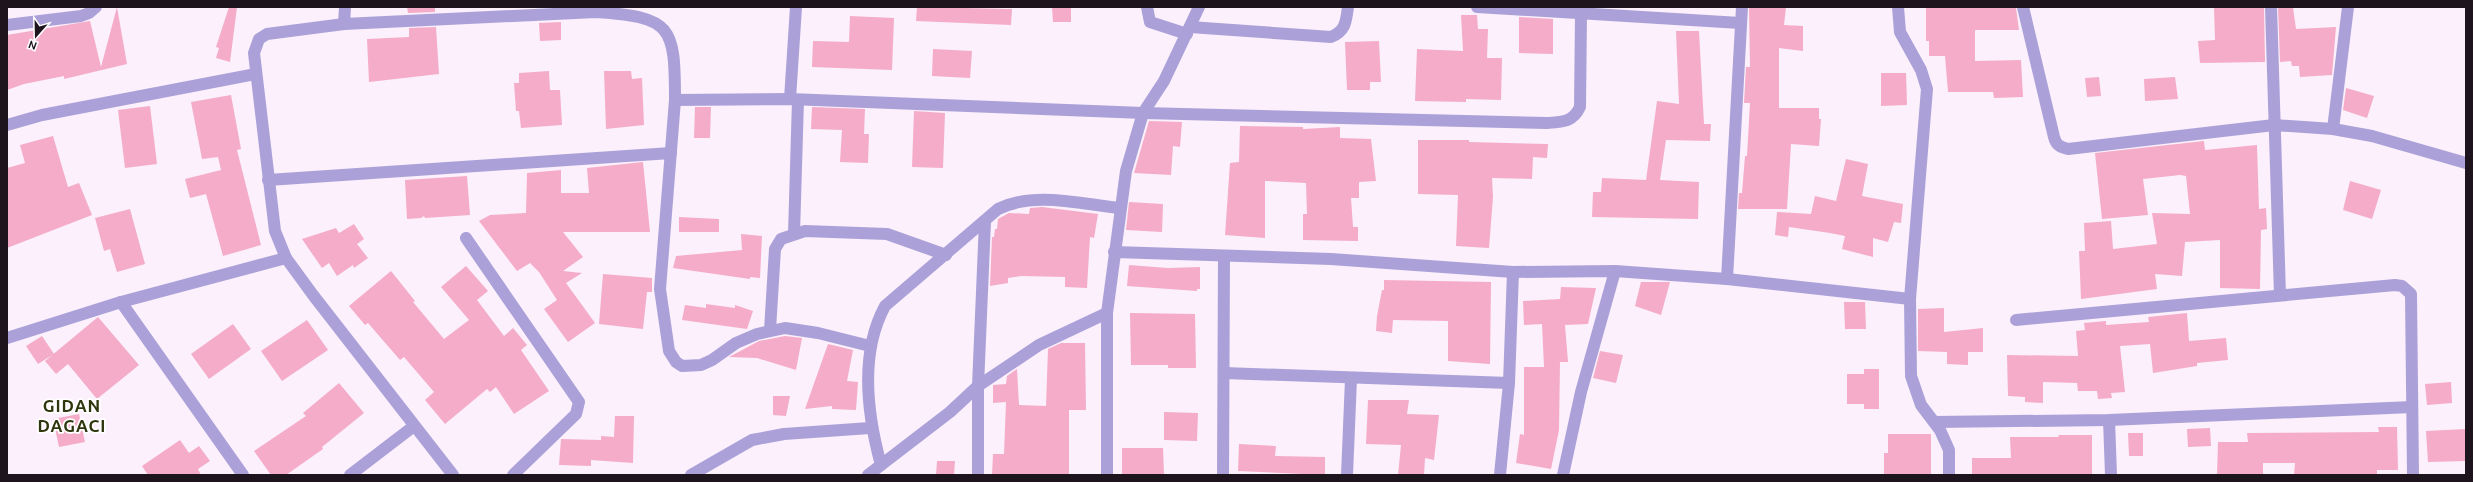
<svg xmlns="http://www.w3.org/2000/svg" width="2473" height="482" font-family="Ubuntu,sans-serif">
<rect width="100%" height="100%" fill="#fbf0fc"/>
<g fill="#f5acc8">
<path d="M117,7L127,64L64,79V76L24,84L7,90V35L90,21L101,67Z"/>
<path d="M229,7H237L230,62L216,58L219,48L216,47Z"/>
<path d="M407,7H435V12L408,13Z"/>
<path d="M917,7L1012,9L1011,25L916,21Z"/>
<path d="M1052,7H1071V22H1053Z"/>
<path d="M1749,7H1786L1784,25L1803,26V51L1779,48V108H1819V119H1821L1819,146L1791,144L1787,209H1738L1739,193H1742L1745,156H1747L1750,103H1744L1746,67H1750Z"/>
<path d="M1926,7L2016,8L2019,30H1975V61L2021,60L2023,97L1994,98L1993,92H1948L1945,56H1929V41H1926Z"/>
<path d="M2214,7H2264L2265,62L2200,63L2198,41L2215,40Z"/>
<path d="M2278,7H2293L2296,29L2336,27L2332,75L2300,77L2299,66H2292L2291,61L2280,62Z"/>
<path d="M1461,15H1477L1478,29H1488L1487,58H1502L1501,100L1466,99V102L1415,101L1417,49L1463,51Z"/>
<path d="M850,16L894,18L892,70L812,67L813,41L849,42Z"/>
<path d="M1519,17L1553,19V54L1519,53Z"/>
<path d="M561,22V40L540,41L539,23Z"/>
<path d="M436,27L439,74L369,82L367,39L409,37V28Z"/>
<path d="M1676,31H1699L1704,124H1711L1710,141L1666,140L1660,180L1699,182L1698,219L1592,217L1593,192H1601L1602,178L1646,180L1657,101L1679,104Z"/>
<path d="M1379,41L1381,82H1370V90H1347L1345,42Z"/>
<path d="M933,49L972,51L970,78L932,76Z"/>
<path d="M549,71L550,90H560L562,125L521,128L519,111H516L514,83H519V73Z"/>
<path d="M604,71H631L632,79L642,78L644,125L606,129Z"/>
<path d="M1881,73H1906L1907,105L1881,106Z"/>
<path d="M2099,77L2101,96L2087,97L2085,78Z"/>
<path d="M2175,77L2178,99L2145,101L2144,79Z"/>
<path d="M2346,88L2374,96L2367,118L2343,110Z"/>
<path d="M231,95L241,149L237,150L261,245L223,256L206,194L190,198L185,179L221,170L218,157L202,159L191,102Z"/>
<path d="M150,106L157,164L125,168L118,110Z"/>
<path d="M695,107H711L710,138H694Z"/>
<path d="M812,107L865,109L864,134H869L868,163L840,162L842,130L811,129Z"/>
<path d="M914,111L945,113L943,168L912,167Z"/>
<path d="M1149,121L1182,122L1180,147L1173,146L1171,175L1134,173Z"/>
<path d="M1240,126L1303,127V129L1340,127V138L1371,139L1376,181L1359,182V198H1351L1353,227H1358V241L1303,240V214H1307L1306,183L1265,181V238L1225,235L1230,163L1239,162Z"/>
<path d="M53,136L68,187L79,183L92,215L7,248V168L25,163L20,145Z"/>
<path d="M1418,140H1469V142L1548,144L1547,158L1533,157L1532,179L1492,178L1493,197L1489,248L1456,246L1458,195L1418,194Z"/>
<path d="M2204,141L2205,150L2257,145L2259,209L2266,208L2267,229L2261,230L2260,289L2220,288V240L2185,242L2182,276L2155,274L2157,289L2081,299L2079,251H2085L2084,223L2111,221L2113,249L2157,244L2152,213L2190,214L2186,176L2180,175L2143,179L2148,215L2102,219L2095,153Z"/>
<path d="M1846,159L1868,164L1862,196L1903,204L1901,223L1894,222L1888,242L1873,238V257L1842,249L1845,236L1830,233L1789,227L1788,237L1775,235L1777,212L1811,214L1815,196L1836,201Z"/>
<path d="M643,162L650,232H563L583,257L563,271L582,273L566,283L595,323L568,342L544,309L557,300L539,272L530,263L517,271L479,221L490,215L526,213L527,173L561,170V193H589L587,168Z"/>
<path d="M467,176L470,215L425,218L424,216L421,218L407,219L405,180Z"/>
<path d="M2350,181L2381,190L2372,219L2343,210Z"/>
<path d="M1129,202L1163,204L1162,232L1126,230Z"/>
<path d="M1042,207L1098,214L1094,238L1090,237L1087,288L1065,287V277L1022,276L1008,278V283L990,286L992,237H994L995,229H997L998,219L1009,213L1029,214L1030,208Z"/>
<path d="M130,209L145,264L117,272L110,249L104,251L95,218Z"/>
<path d="M679,217L719,219V232H679Z"/>
<path d="M354,224L364,239L357,244L368,258L354,268L353,265L337,276L329,263L322,268L302,239L336,228L339,233Z"/>
<path d="M741,234L762,236L760,278L750,277V279L673,268L676,256L742,250Z"/>
<path d="M1129,265L1168,268L1200,267V289H1197V291L1127,286Z"/>
<path d="M466,266L488,291L477,300L504,336L513,328L527,345L521,350L549,391L514,414L496,387L490,392L487,389L445,424L425,400L434,392L404,357L400,360L368,323L365,325L349,306L391,271L415,301L413,302L444,339L469,320L441,287Z"/>
<path d="M603,274L652,278V292H647L643,329L599,324Z"/>
<path d="M1384,280L1491,282L1490,364L1448,361V321L1393,320L1392,333L1376,331L1377,316L1382,290H1384Z"/>
<path d="M1641,282H1670L1661,315L1635,306Z"/>
<path d="M1561,287L1596,288L1588,324L1565,325L1568,362H1560L1559,430L1551,469L1516,463L1520,434L1524,435V367H1544L1542,324L1524,325L1523,301L1560,299Z"/>
<path d="M1844,302H1865L1866,329H1845Z"/>
<path d="M706,304L735,308V305L753,311L747,329L682,320L685,305L706,308Z"/>
<path d="M1944,308V332L1983,328V352H1968V365L1947,364V352L1918,351V309Z"/>
<path d="M1130,313L1195,314L1196,368H1168V365H1131Z"/>
<path d="M2187,313L2189,341L2226,338L2228,360L2197,363V366L2153,373L2150,344L2120,346L2125,392L2111,393L2112,398L2098,399L2097,391H2078L2077,383L2043,382V403L2025,402V397L2008,396L2007,355L2078,356L2076,331L2085,330L2084,323L2106,321V325L2149,322L2148,317Z"/>
<path d="M98,317L139,365L97,399L68,364L56,374L45,361Z"/>
<path d="M307,320L328,350L282,381L261,351Z"/>
<path d="M233,324L251,349L209,379L191,354Z"/>
<path d="M42,336L54,354L38,364L26,346Z"/>
<path d="M785,336L802,338L796,370L757,358L729,357L759,341Z"/>
<path d="M1061,343H1085L1086,410H1069V475H992L993,454H1004L1006,402L993,403V385L1006,384L1007,376L1017,369L1019,405L1046,406L1048,349Z"/>
<path d="M828,344L853,350L847,381L858,382L856,410L832,409V406L805,409Z"/>
<path d="M1600,351L1623,355L1616,383L1593,378Z"/>
<path d="M1864,369H1879V409H1864V404H1847V374H1864Z"/>
<path d="M2451,382L2452,403L2427,405L2425,384Z"/>
<path d="M339,383L364,413L322,447L323,449L286,475H271L254,451L306,416L303,413Z"/>
<path d="M773,396H790L786,416L773,415Z"/>
<path d="M1368,400H1409L1407,414L1439,415L1434,460L1425,458L1424,475H1398L1401,445L1366,444Z"/>
<path d="M1164,412L1198,413L1197,441L1164,440Z"/>
<path d="M79,414L85,442L59,447L53,419Z"/>
<path d="M615,416H634L633,463L591,460V466L559,465L561,439L601,440V436L614,437Z"/>
<path d="M2378,427H2397L2398,470H2377V475H2294L2295,463H2263V475H2217L2218,442H2248L2247,433L2379,432Z"/>
<path d="M2210,428L2211,446L2188,447L2187,429Z"/>
<path d="M2466,429V461L2428,462L2426,431Z"/>
<path d="M2128,433H2143V456H2129Z"/>
<path d="M1888,434H1931V475H1884V453H1888Z"/>
<path d="M2058,435H2092V475H1972V458H2011L2010,437H2059Z"/>
<path d="M180,440L189,453L199,446L210,461L198,469L201,475H148L142,466Z"/>
<path d="M1239,444L1276,446L1275,456L1325,457V475L1238,471Z"/>
<path d="M1122,448H1163L1164,475H1122Z"/>
<path d="M937,461H955L954,475H936Z"/>
</g>
<g fill="none" stroke-linecap="round" stroke-linejoin="round">
<g stroke="#aba1d8" stroke-width="12">
<path d="M1147,7L1150,22L1187,34"/>
<path d="M1477,7L1740,23"/>
<path d="M1898,7L1900,32L1921,70L1927,89L1910,299"/>
<path d="M2023,7L2054,137C2056,145 2060,147 2068,149L2274,125L2333,129L2372,136L2466,163"/>
<path d="M2271,7L2280,295"/>
<path d="M344,24L345,7"/>
<path d="M7,25L81,16L89,13L96,7"/>
<path d="M1190,27L1331,37C1346,31 1346,21 1348,7"/>
<path d="M790,99L796,7"/>
<path d="M675,100L660,289L669,351L676,362L682,366L701,365L712,360L736,343L757,334L785,328L818,333L870,346"/>
<path d="M7,125L42,115L256,74"/>
<path d="M2333,129L2348,7"/>
<path d="M268,180L671,153"/>
<path d="M794,234L798,100"/>
<path d="M466,238L579,402L576,414L513,475"/>
<path d="M1114,252L1331,259L1513,272L1615,271L1727,279L1910,299L1911,376L1921,405L1940,430L1949,450V475"/>
<path d="M1727,279L1742,7"/>
<path d="M121,302L243,475"/>
<path d="M2016,320L2395,285L2402,286L2411,294L2413,475"/>
<path d="M770,330L775,249L781,239L805,231L887,234L946,255"/>
<path d="M7,338L121,302L286,258"/>
<path d="M1224,373L1509,383"/>
<path d="M2109,420L2111,475"/>
<path d="M1934,422L2109,420L2412,407"/>
<path d="M881,465C867,414 859,354 885,306L998,209C1035,191 1080,204 1120,208"/>
<path d="M350,475L414,426"/>
<path d="M453,475L313,295L286,258L275,231L254,53L259,39L267,34L344,24L596,12C672,17 675,26 675,100L790,99L1143,113L1547,123C1563,122 1573,122 1580,107L1581,14"/>
<path d="M691,475L752,440L784,434L870,428"/>
<path d="M868,475L950,412L978,386L1039,345L1107,313"/>
<path d="M978,475V386L985,221"/>
<path d="M1107,475V313L1126,171L1143,113L1164,81L1199,7"/>
<path d="M1223,475L1224,256"/>
<path d="M1347,475L1351,379"/>
<path d="M1500,475L1509,383L1513,272"/>
<path d="M1563,475L1581,392L1615,271"/>
</g>
</g>
<g text-anchor="middle" dominant-baseline="central" stroke-width="3.5" stroke-linejoin="round" paint-order="stroke">
<g font-size="17" font-weight="bold" letter-spacing="1" fill="#2f360e" stroke="#fff">
<text x="72" y="405">GIDAN<tspan x="72" dy="20">DAGACI</tspan></text>
</g>
</g>
<rect width="2473" height="482" fill="none" stroke="#1d141e" stroke-width="16"/>
<g transform="translate(36 36) rotate(200)" stroke="#ffffff" stroke-width="3" paint-order="stroke">
<path d="M0-3L7 15L0 10L-7 15Z" fill="#1d141e"/>
<text y="-6" font-size="11" font-weight="bold" text-anchor="middle" fill="#1d141e">N</text>
</g>
</svg>
